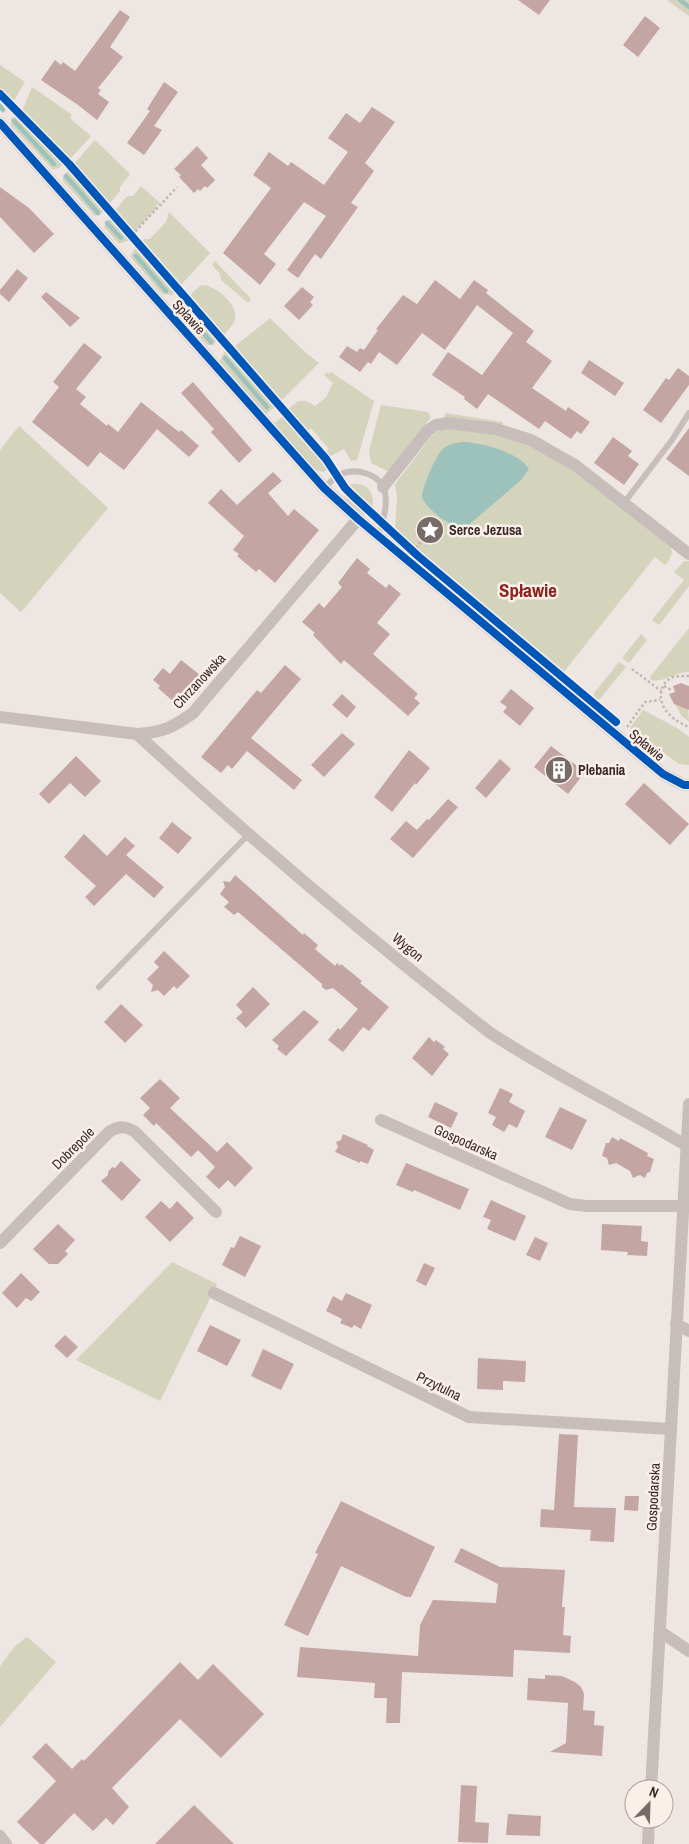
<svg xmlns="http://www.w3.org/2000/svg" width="689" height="1844" font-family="'Archivo Narrow',sans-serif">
<rect width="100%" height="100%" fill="#eee6e2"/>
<g fill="#d4d3bc">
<path d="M667,0H689V16Z"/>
<path d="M0,65L25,82L13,102L0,90Z"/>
<path d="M32,87L71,114V119L91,136L70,159L22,111Z"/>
<path d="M17,116L64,164L57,169H52L11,125V119Z"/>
<path d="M95,140L130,174L120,187V191L109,204L74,164Z"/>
<path d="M70,169L105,210L100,214L95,216L63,181V176Z"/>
<path d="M141,186L160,203L156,206V209L134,232L115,211L127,196H133Z"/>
<path d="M169,212L210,253L180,286L141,241L144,239H150L166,222Z"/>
<path d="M111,216V217L131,239L119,244L104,227Z"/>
<path d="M137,246L176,291L172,295L162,294L130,256Z"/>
<path d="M215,261L251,299L248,303L221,280L220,274L212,265Z"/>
<path d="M201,285C214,284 238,304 235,318C234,324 228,330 224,335H222L190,297L193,292Z"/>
<path d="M185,301L217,339L214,345H207L179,314L181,306Z"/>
<path d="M270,318L305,352L319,363L281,401L234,347Z"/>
<path d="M226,349L276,406L266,414L220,361Z"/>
<path d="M327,372L329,374L331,372L374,401L357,460L351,461L344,449L329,457L325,452L329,449L311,428L307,431L288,410C298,399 303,398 315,406L326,397L333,383L324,375Z"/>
<path d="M381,405L428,412L431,417L391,470L387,471L371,463L369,451Z"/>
<path d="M445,413L503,422L502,426L445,418Z"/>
<path d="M284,415L321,458L328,470L323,472L316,470L274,424Z"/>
<path d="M19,426L108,508L21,612L0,593V450Z"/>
<path d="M444,428L461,429L515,438L569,467L671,547C673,555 670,559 665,565L655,557L563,673L395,530L397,497L395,484L433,434Z"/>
<path d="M351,484C366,482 376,492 372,508L348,486Z"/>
<path d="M343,492L368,513L364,515C357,509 344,502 343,492Z"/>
<path d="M684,561H689V586L659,625L652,620L684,580L674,572Z"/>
<path d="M689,628V672C675,672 663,683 651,680L650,677Z"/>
<path d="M641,634L647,640L629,663L622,658Z"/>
<path d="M619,662L626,667L600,699H595L593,697L595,692Z"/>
<path d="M675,704L688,708L689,722L681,715Z"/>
<path d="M643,710L677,728L689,737V765L679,764L630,728Z"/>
<path d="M172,1262L217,1284L160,1401L76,1360Z"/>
<path d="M27,1637L56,1662L0,1727V1666L15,1646Z"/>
</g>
<path fill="#9dc2bb" d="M466,442C485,444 518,452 529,469L521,480L464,529C452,528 424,508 422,496C423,485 435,457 443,449C449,443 458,442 466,442Z"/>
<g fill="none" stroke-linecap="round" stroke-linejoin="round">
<g stroke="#9dc2bb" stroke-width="4.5">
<path d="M680,0L689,7"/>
<path d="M0,106L3,110"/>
<path d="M14,121L54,164"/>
<path d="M66,176L98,213"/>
<path d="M107,223L121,238"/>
<path d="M136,256L166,291"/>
<path d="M190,318L211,342"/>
<path d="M225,358L267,407"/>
</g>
</g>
<g fill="#c3a6a3">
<path d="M518,0H550L539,15Z"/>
<path d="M120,10L130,17L110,47L123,57L98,88L101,90L98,94L109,102L97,120L78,105L41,80L55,60L61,65L63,62L75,71Z"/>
<path d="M645,16L660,28L638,57L623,45Z"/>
<path d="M164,82L178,92L154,126L162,130L144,155L127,143L150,111L147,109Z"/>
<path d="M372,107L395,122L365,163L374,171L351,203L358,207L321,259L315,254L298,278L287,270L326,216L304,202L264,254L276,264L260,285L223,253L271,188L253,175L269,152L288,166L291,162L324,185L348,152L328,138L346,113L360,123Z"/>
<path d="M197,146L208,158L201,165L215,180L207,188L205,186L200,191L198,189L194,193L179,177L181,175L174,169Z"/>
<path d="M0,187L29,208L54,234L34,253L0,217Z"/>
<path d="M17,269L28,278L9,302L0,294V290Z"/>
<path d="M435,280L460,299L474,280L488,290L486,293L534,331L526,342L552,361L532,388L566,411L568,407L590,422L581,434L577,431L571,439L545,421L539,429L488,394L477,409L464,399L465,397L432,375L448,352L482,375L513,333L477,305L445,350L422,333L397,365L379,352L371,364L368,362L360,372L339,357L347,346L357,352L360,348L364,350L378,330L376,329L403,295L417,304Z"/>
<path d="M302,287L314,297L310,302L313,305L299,320L284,306Z"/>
<path d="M46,292L80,318L70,327L41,297Z"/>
<path d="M84,343L102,357L76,389L86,397L80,404L107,426L108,424L118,432L141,402L179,432L181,430L199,446L189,457L157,429L124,470L100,452L88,467L32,422L59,387L53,382Z"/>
<path d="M589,360L624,383L615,396L581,373Z"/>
<path d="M678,368L689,376V385L661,423L643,410L666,378L669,380Z"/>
<path d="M193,382L252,450L239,463L211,432L214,429L181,393Z"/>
<path d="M689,428V476L666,459Z"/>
<path d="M613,437L632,451L628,456L639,464L624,485L594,463Z"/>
<path d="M273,472L282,481L268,493L288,516L294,509L319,530L275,583L259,569L256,572L237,556L239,554L233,550L244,536L208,503L221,489L237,505Z"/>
<path d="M357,558L370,569L367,573L386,588L389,584L401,594L377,623L390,634L373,654L418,694L414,698L420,703L408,716L344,660L341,664L313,635L315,633L302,622L319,603L324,608L342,587L338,583Z"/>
<path d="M181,660L200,675L176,704L158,688L160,686L153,680L163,668L170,674Z"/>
<path d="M285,665L301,679L251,738L302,780L294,790L247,751L232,769L228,765L221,773L201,757L257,690L261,693Z"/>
<path d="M681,683L689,686V710L674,704L669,694L675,692L673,686Z"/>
<path d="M511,689L534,708L520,726L503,712L507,707L500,702Z"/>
<path d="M342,694L356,707L347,718L332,705Z"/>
<path d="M342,733L355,744L324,777L311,765Z"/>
<path d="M551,746L585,772L568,794L534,767Z"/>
<path d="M409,750L430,768L416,785L415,783L392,812L374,797Z"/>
<path d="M76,756L101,781L85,797L70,783L49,804L39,794Z"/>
<path d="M500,759L511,769L486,798L475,788Z"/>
<path d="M644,783L689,824L670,845L625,804Z"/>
<path d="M448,799L458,807L413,858L390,839L406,821L417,830L427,819L429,820Z"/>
<path d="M172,822L192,838L178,854L159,838Z"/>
<path d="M84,834L107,856L125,837L135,846L126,855L164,887L154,898L126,874L94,906L85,897L96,886L64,857Z"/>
<path d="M235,875L303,935L304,933L318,945L315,949L335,966L337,963L340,966L341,964L362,981L360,983L389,1007L369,1031L363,1027L343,1052L328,1040L338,1028L340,1030L358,1009L333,988L326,990L322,987V984L238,912L234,915L224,907L229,902L220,894L225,887L223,881L230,882Z"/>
<path d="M164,951L190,976L177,989L174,986L164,996L158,990L151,992L153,985L147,979L159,967L154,962Z"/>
<path d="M253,987L270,1004L246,1028L236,1018L243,1012L236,1005Z"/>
<path d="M121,1004L143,1025L125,1043L104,1022Z"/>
<path d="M304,1010L319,1022L286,1056L277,1049L279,1046L272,1040Z"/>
<path d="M429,1037L434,1042L436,1040L445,1047L443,1049L449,1054L432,1076L412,1058Z"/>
<path d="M160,1079L180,1098L170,1108L217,1152L227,1142L253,1168L235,1187L228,1180L219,1189L206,1177L215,1167L198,1150L191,1157L156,1123L154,1126L143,1115L150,1108L140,1098Z"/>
<path d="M500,1088L513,1094L509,1102L525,1111L517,1128L509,1124L504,1132L492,1125L496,1117L488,1113Z"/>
<path d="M435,1102L458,1113L451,1128L428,1117Z"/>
<path d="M560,1107L587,1120L572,1150L545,1137Z"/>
<path d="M343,1134L368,1145L367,1146L374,1150L368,1164L360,1161V1163L335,1152L338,1147L336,1142L341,1140Z"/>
<path d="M612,1137L619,1141L620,1138L635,1146L648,1153L647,1156L654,1159L650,1172L647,1173L645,1178L640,1175L633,1178L630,1171L616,1163L609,1165L607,1158L602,1156L606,1143H609Z"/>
<path d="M121,1161L141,1180L122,1201L101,1181L108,1175V1172L112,1167L115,1168Z"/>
<path d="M406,1163L469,1189L460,1210L414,1190L413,1192L396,1185Z"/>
<path d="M491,1200L526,1216L515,1241L487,1229L491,1220L483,1217Z"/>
<path d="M161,1201L170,1209L177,1201L194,1218L170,1242L145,1217Z"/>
<path d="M58,1224L75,1240L65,1251L68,1254L58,1264H49L33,1249Z"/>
<path d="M602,1224L642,1226L641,1241L648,1242L647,1256L627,1255L628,1252L601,1250Z"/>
<path d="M240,1236L261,1246L245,1277L222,1265L231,1247L234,1248Z"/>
<path d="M535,1237L548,1243L540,1261L526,1255Z"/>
<path d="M424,1263L435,1268L426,1286L416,1281Z"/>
<path d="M21,1273L40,1292L31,1301L26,1298L17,1308L2,1293Z"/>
<path d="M346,1293L372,1305L361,1329L354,1325L352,1328L340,1323L342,1319L326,1311L333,1296L342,1301Z"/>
<path d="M210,1325L241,1340L227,1366L197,1351Z"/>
<path d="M65,1335L78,1347L67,1358L54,1346Z"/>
<path d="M263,1349L294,1364L281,1390L251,1376Z"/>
<path d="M478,1358L526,1361L525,1382L503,1381V1390L477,1389Z"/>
<path d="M559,1434L578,1435L574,1507L616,1508L614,1542L590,1541L591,1530L540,1527L541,1509L554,1510Z"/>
<path d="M625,1496H639L638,1511L624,1510Z"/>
<path d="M341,1501L435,1547L411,1597H406L341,1566L308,1636L284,1625L318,1554L315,1553Z"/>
<path d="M461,1548L500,1567L565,1570L562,1607H565L563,1635L571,1636L570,1653L514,1650L513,1677L402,1672L400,1723H386L387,1698H374L375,1683L297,1677L300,1647L418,1656L420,1625L433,1600L496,1603L498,1584L454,1562Z"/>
<path d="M180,1662L198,1680L213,1664L264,1714L221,1758L180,1719L112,1788L129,1807L113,1825L106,1818L93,1831L74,1813L44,1844H40L17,1822L56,1781L32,1757L46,1743L72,1769L82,1759L84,1761Z"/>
<path d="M545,1675L562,1676L575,1682L581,1687L584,1694L583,1710L595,1711L594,1725L604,1726L602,1756L550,1752L566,1743L568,1703L527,1700L528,1678L545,1679Z"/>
<path d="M461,1785L477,1786L475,1822L489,1823L488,1843L458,1842Z"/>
<path d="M194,1805L234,1844H155Z"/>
<path d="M508,1814L541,1816L540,1836L506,1835Z"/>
</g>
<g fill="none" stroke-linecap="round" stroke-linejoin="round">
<g stroke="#c0b6b3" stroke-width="2.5" stroke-dasharray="2.5 2.5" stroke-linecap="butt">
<path d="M132,235L177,187"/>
<path d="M416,548L428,533"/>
<path d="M632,669L661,691"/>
<path d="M689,676C684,676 678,676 673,677C657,684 658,704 669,714C674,720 682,724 689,727"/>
<path d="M664,686L671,690"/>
<path d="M627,727L645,702L660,700"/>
</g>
<g stroke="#c7bebb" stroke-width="6">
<path d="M324,488C329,484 333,478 339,475C355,467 381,473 385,493C388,507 382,522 379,536"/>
<path d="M624,503L672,440L689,413"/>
<path d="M99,987L248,835"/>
</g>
<g stroke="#c7bebb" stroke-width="12">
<path d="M0,123L324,488L358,519L663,774L684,785H689"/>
<path d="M383,487L428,430L436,425L448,423L496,429L531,440L575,465L689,554"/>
<path d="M0,717L137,734C163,732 172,728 193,713L358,519"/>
<path d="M137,734C250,838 368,938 489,1032C552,1074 622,1107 687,1146"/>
<path d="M381,1120L570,1204L586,1206H685"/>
<path d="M0,1243L110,1131C120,1126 126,1126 135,1132L216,1212"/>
<path d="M214,1293L469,1417L671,1429"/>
<path d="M676,1324L689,1331"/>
<path d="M661,1632L689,1651"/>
<path d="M651,1789L689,1104"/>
<path d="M0,1836L6,1844"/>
<path d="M648,1844L649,1819"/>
</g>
<defs>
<g id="cycleway">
<path d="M0,94L69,164L326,459L345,488L353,496L418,556L616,722"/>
<path d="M0,123L324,488L358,519L663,774L684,785H689"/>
</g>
</defs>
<use href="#cycleway" stroke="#fbefea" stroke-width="11"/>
<use href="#cycleway" stroke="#0057b8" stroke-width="8"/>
</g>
<defs>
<symbol id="sight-disc" viewBox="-11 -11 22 22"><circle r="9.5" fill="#786c69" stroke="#fbefea"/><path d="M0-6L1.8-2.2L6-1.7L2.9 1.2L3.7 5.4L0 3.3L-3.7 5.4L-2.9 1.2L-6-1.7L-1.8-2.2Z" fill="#fff"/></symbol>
<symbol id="building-disc" viewBox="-11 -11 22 22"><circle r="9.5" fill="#786c69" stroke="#fbefea"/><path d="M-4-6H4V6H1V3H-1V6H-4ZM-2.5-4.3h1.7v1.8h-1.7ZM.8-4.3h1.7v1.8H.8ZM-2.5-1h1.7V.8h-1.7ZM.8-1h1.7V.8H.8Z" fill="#fff"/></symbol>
</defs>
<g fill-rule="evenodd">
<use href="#sight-disc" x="414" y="514" width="32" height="32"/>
<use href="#building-disc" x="543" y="754" width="32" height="32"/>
</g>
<g text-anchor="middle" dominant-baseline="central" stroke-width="5" stroke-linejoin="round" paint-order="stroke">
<g font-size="14" fill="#392a28" stroke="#fbefea">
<text transform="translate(189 317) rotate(48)">Spławie</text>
<text transform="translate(199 681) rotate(-47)">Chrzanowska</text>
<text transform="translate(647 745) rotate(40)">Spławie</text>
<text transform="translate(408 947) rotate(40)">Wygon</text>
<text transform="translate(466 1142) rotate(24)">Gospodarska</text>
<text transform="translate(73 1148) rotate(-45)">Dobrepole</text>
<text transform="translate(439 1386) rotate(26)">Przytulna</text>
<text transform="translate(653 1497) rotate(-87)">Gospodarska</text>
</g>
<g font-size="14" font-weight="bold" fill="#392a28" stroke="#fbefea" text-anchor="start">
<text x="449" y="530">Serce Jezusa</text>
<text x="578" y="770">Plebania</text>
</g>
<g font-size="19" font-weight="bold" fill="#8c221d" stroke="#fbefea">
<text x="528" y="590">Spławie</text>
</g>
</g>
<g transform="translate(649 1804) rotate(23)"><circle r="24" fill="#fbefea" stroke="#ada09c"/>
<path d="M0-4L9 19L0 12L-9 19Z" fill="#786c69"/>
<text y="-8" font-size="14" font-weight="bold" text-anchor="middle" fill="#392a28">N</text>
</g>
</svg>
